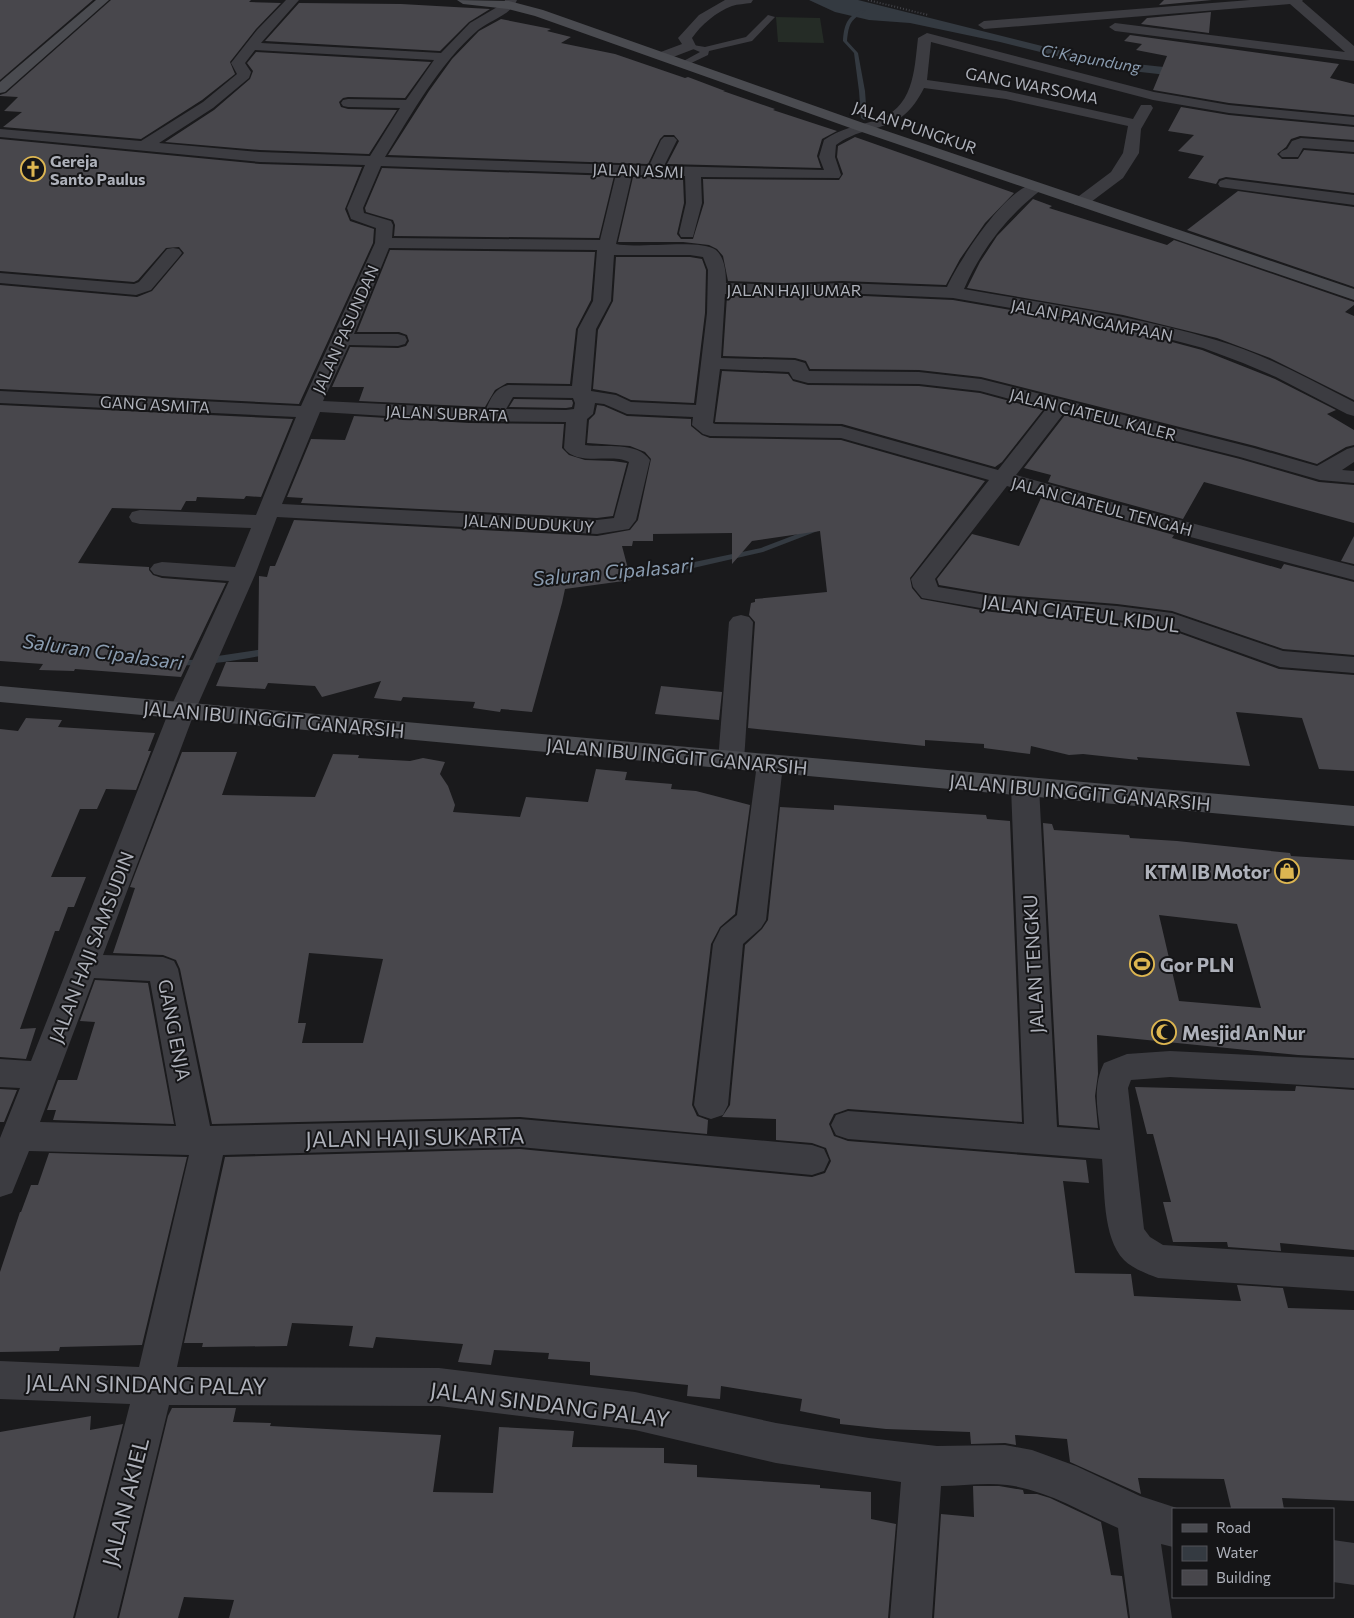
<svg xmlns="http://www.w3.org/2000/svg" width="1354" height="1618" font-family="Commissioner,sans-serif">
<rect width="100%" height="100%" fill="#1a1a1c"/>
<path fill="#252c26" d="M776,17L820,18L824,43L778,42Z"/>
<path fill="#343a41" d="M809,0H858L1058,50L1127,63L1246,76H1176L1105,68L1000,42L910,23L869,20L835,12Z"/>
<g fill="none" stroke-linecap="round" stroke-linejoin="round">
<g fill="#343a41" fill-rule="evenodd">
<path d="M862,10L866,11C851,20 849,22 847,41L858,53L865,91L867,118L864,120L861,118L859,91L854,53L843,41C844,25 847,16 862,10Z"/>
<path d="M821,525H827L828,527L763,552L680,571L617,575L613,572L617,569L680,565L761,548Z"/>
<path d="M271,648L275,651L274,653C259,657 178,671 169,663L174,660H191Z"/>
</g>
</g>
<g fill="#48474c" fill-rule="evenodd">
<path d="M0,0H93L0,80Z"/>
<path d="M111,0H251L249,2L281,3L256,29L230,62L235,74L202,100L141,139L3,127L22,112L4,111L18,97L0,96V95L6,93Z"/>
<path d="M1164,0H1212L1159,5Z"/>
<path d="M299,3L401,4L490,9L469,22L440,51L265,41Z"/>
<path d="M1211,12L1209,33L1141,24L1147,18Z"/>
<path d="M501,19L551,29L547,31L571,37L561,43L615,54L685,78L688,77L725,91H723L775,109L773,110L837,131L822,139L817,156L821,168L667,164L679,141L674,135H664L660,139L648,164L388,155L429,91L452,59L479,31Z"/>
<path d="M1130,35L1339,64L1330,78L1354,84V115L1229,103L1153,90L1167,56L1136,50L1142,44L1124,41Z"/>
<path d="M256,52L431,62L405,98L348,97L343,98L339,102L341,107L348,109L397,110L369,154L260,150L165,142L214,110L250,79L253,71L247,63Z"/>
<path d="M1181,107L1229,115L1354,127V140L1300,136L1291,139L1286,147L1277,154L1282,159H1298L1304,150L1354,154V193L1226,177L1219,179L1216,184L1188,178L1204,156L1178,151L1194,135L1168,131Z"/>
<path d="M855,137L1014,193L985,223L960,259L946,285L842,281L783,283L728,281L723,256L717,249L709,245L683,242H618L633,177L683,178L684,203L677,234L681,239H693L704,203L703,179L839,180L843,174L837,157L838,146Z"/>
<path d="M0,139L260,164L362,167L345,209L350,221L374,229L373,243L299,404L0,389V285L137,297L152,291L184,253L179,247L166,248L138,280L134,282L0,271Z"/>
<path d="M382,168L614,176L599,238L394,236L395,225L393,220L366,212L365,208Z"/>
<path d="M1238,191L1354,207V287L1187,230Z"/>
<path d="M1033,199L1052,206L1049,208L1167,245L1174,240L1354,302V305L1345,312L1354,316V400L1270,358L1217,338L1123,315L967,288L980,262L997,236Z"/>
<path d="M390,250L595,252L591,300L576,329L570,384L507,383L495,390L485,407L359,401L364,387H332L350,347L398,348L406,346L409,341L407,335L399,332H357Z"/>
<path d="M616,257H690L702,259L706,270L705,313L694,403L631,400L616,393L593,389L598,330L613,301Z"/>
<path d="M842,295L953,300L1131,331L1202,350L1275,379L1336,410L1327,414L1354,430V445L1346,447L1317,464L1255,446L981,377L919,370L810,369L806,361L795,358L723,356L727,296Z"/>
<path d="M722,371L788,374L793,381L808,385L919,386L980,393L1043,410L1002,462L995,467L842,424L715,422Z"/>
<path d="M514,399L572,400L573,403L572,407L566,408L509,407Z"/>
<path d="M0,405L293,419L261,497L246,496L244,499L197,497L196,501H186L181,510L112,508L78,563L149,567V570L153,575L162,578L226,583L181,677L75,669L74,671L39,670L43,664L0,661Z"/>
<path d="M597,405L604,406L627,416L691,419V426L702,435L710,438L841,440L985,481L910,578L912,588L921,599L992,612L1117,622L1168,629L1279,669L1354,675V771L1319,769L1302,718L1236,712L1250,766L1137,757L1138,760L1083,754L1069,755L1031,746L1030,754L984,748V744L925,740V746L748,728L755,622L749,615L751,603L755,602V599L827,592L820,531L752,541L732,564V533L653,534V541H633L632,546H622L631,580L565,589L562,603L532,712L501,709L500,712L473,708L475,702L403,697L401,701L374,698L381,681L322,697L315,686L268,683L265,689L216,686L226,662H258L259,576L267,577L270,566H275L294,520L597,536L630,530L638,520L651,459L645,452L630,446L587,443L589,420L595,414Z"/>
<path d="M1065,415L1240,459L1319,482L1354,485V523L1204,482L1183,519L1048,482L1051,475L1024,468Z"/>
<path d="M354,416L469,423L564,424L562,448L569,455L585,460L613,461L627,463L613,516L597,518L301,503L303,498L287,497L311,439L345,440Z"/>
<path d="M1041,498L1174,535L1172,538L1281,569L1284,564L1354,582V655L1283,649L1172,611L1117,604L992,594L939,585L937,579L972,534L1019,546Z"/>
<path d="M1354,536V564L1341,561Z"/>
<path d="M661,686L722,692L719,720L655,714Z"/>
<path d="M26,718L62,720L58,727L155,733L148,751H151L136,790L106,789L97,809H80L51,877H86L74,907H68L59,931H55L20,1029L36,1028L26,1059L0,1057V729L18,731Z"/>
<path d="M182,752H237L222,795L315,797L333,754L359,755L358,758L410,761L423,758L445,762L440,774L448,786L455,805L453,812L520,817L526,797L588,802L596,769L627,772L625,780L672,784L671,789L696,791L750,805L735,914L720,927L711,944L692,1105L697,1116L708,1120L707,1134L520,1117L212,1124L180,969L176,960L163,955L113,953L135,888L130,887ZM309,953L383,959L363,1043H302L306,1023H298Z"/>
<path d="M834,805L986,815L987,819L1010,821L1022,1122L848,1109L834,1114L829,1124L834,1136L848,1141L1086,1160L1089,1183L1063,1181L1075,1273L1131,1274L1134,1296L1241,1301L1237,1285L1283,1288L1288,1308L1354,1310V1501L1282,1498L1284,1509L1231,1508L1224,1479L1138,1478L1141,1494L1070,1462L1067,1439L1015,1435L1016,1445L1005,1443L971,1444L970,1432L886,1429L840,1424V1419L800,1411L802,1399L721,1386L720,1399L687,1396L688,1385L590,1375V1362L548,1359L549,1353L494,1350L491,1365L458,1362L463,1344L376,1337L373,1348L349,1346L353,1326L292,1323L287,1346L202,1347L203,1343H184L225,1157L520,1149L812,1177L825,1173L831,1161L826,1148L812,1143L776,1140V1119L722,1117L730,1105L745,945L762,929L768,920L780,807L834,810Z"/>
<path d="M1043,823L1052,824L1054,830L1129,835L1130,838L1177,841L1290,853L1291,856L1354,860V1058L1298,1055L1097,1035L1098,1074L1095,1096L1098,1128L1059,1125ZM1159,915L1237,924L1261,1008L1179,1001Z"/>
<path d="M95,980L148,983L174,1124L53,1120L56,1110H47L58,1080H77L95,1022L80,1021Z"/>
<path d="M1296,1086L1354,1090V1250L1280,1243L1281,1251L1228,1247L1227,1242H1173L1163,1202H1171L1153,1134H1147L1135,1087L1295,1091Z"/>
<path d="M0,1089L17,1090L4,1122H0Z"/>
<path d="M49,1153L187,1157L142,1345L60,1347L59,1351L0,1352V1272L20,1212H21L31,1185H38Z"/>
<path d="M172,1408H236L233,1422L271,1423L270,1426L441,1435L433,1492L493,1493L499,1427L574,1431L572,1447L664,1448V1463L697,1465V1477L820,1485V1488L871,1492V1519L896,1524L888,1618H229L234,1600L184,1597L178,1618H119L168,1416Z"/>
<path d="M91,1416L90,1430L123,1424L73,1618H0V1432Z"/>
<path d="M973,1486H999L1023,1490L1024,1494H1037L1050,1498L1101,1522L1111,1575L1122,1576L1128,1618H934L941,1514L974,1517Z"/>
</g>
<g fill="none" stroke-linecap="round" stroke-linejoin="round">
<path stroke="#424348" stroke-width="2" stroke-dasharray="1 2" stroke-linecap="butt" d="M868,0L928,15"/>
<path fill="#3c3c41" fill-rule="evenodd" d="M768,15L775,17L752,41L709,51L708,55L687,65L680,63L700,52L693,49V45L705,47L746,37Z"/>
<g fill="#3c3c41" fill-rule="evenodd">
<path d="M286,0H299L261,43L441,53L470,23L504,3L505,0H517C511,15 490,20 478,30C438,65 413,112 385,157L649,166L661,140L664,137H674L677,140L664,166L824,170L819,157L824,140C840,129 856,126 874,121C914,109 914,72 918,38L927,33L1154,92L1229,105L1354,117V125L1229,113L1153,100L931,42L927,80L1006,91L1133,119L1141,105H1151L1153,108L1141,129L1139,153L1123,178L1087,205H1075L1073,202L1075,199L1111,172L1123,153L1128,126L1006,99L924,88C899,138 873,119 836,145L835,157L841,175L839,178L701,177L702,203L693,237H681L679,233L686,203L685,176L632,175L616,244C637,249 701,238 716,250C725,258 726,273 726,283L783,285L842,283L947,287C957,264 1012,176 1041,184L1043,187L1041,190C1006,217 981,250 964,289C1048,304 1134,315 1216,340C1265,354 1309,379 1354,402V416L1347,414L1276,377L1243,363L1203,348L1131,329L953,298L842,293L783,295L725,294L721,358L795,360L805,363L809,371L919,372L981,379L1254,448L1317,466L1347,449L1354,447V462L1342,470L1354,471V483L1320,480L1240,457L1064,413L1016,475L1119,504L1354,566V580L1103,514L1007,486L935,579L938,587L992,596L1117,606L1172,613L1283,651L1354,657V673L1280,667L1168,627L1117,620L992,610L922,598L913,587L911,579L989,480L841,438L710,436L703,434L692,425L693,417L627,414L604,404L595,403L593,414L587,419L585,445C605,448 637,441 650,460L636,520L629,529L597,534L277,517L255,575L195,711L103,955L163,957L174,961L178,969L210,1126L520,1119L812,1145L824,1149L829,1160L824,1171L812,1175L520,1147L223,1155L177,1367L439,1368L635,1392L776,1423L869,1438L937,1446L1005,1445L1032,1450L1076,1466L1140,1496L1180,1509H1173V1547L1161,1544L1172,1618H1130L1118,1528C1082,1512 1047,1490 1007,1485C985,1482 962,1486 941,1486L932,1618H890L901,1482L776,1463L635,1430L439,1406L169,1405L117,1618H75L130,1404L0,1399V1361L139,1367L189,1155L29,1151L12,1193L0,1197V1138L20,1088L0,1087V1059L31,1061L169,711L229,581L162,576L154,574L150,569L154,564L162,562L235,567L251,528L140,524L132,522L129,517L132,512L140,510L256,515L296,417L0,403V391L301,406L375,243L376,228L351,219L347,208L365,165L260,162L0,137V129L141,141L203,102L237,74L231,63L257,30ZM255,50L434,60L406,100L348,99L343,100L341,103L343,106L348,107L400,108L370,156L260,152L159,143L213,108L249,78L251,72L245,63ZM381,166L616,174L600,240L392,238L393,225L391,221L364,213L363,208ZM389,248L597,250L593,301L578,329L572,386L508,385C495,388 491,398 486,409L323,401L349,345L398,346L405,344L407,340L405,336L398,334H354ZM614,255H690L703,257L708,270L707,313L696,405L631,402L616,395L591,391L596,329L611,301ZM720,369L789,372L793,379L808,383L919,384L980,391L1046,409L998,470L841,426L715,424L713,423ZM513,397L573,398L575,403L574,409L566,410L506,409ZM320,412L469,421L566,422L564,448C577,467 611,453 629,462L614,518L597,520L282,504ZM94,978L150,981L176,1126L40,1122Z"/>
<path d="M725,0H753L751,3C745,4 738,4 732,6C716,12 701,25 692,38L696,46L694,49L668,59H658L656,56L658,53L682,44L678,38L699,15Z"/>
<path d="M1250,0H1303L1302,1L1354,46V61L1115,31L1109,27L1115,23L1345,52L1290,4L984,29L978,25L984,21Z"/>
<path d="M1301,138L1354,142V152L1303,148L1298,157H1282L1279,154L1282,151L1287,149L1292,141Z"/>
<path d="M1226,179L1354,195V205L1220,187L1218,184L1220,181Z"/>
<path d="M173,248L179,249L182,253L179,257L151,290L136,295L0,283V273L134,284L139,282L167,249Z"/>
<path d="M741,615L749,617L753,622L744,761L740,767L731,770L722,767L718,761L729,622L733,617Z"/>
<path d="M770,755L779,758L783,764L766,920L761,928L743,944L728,1105L723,1115L711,1119L699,1115L694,1105L713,944L721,928L737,915L757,764L761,758Z"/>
<path d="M1025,778L1035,780L1039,787L1057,1127L1100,1130C1097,1107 1093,1085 1104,1063L1127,1054L1170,1051L1354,1060V1088L1170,1077L1131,1080L1128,1088L1144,1229L1150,1237L1163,1245L1354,1257V1291L1158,1278C1147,1274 1132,1268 1124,1260C1102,1237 1105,1189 1102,1159L848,1139L836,1135L831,1125L836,1115L848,1111L1024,1124L1011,787L1015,780Z"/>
<path d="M1333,1540L1354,1543V1585L1333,1582Z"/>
</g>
<g fill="#4a4b50" fill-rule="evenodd">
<path d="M96,0H109L5,92L0,93V82Z"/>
<path d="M457,0L509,1L543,10L866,124L1354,289V300L856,130L535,16L508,9L463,4Z"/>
<path d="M0,686L1354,806V826L0,702Z"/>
</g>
</g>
<defs>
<symbol id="church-ring" viewBox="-11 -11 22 22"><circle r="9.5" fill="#151517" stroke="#ddb651" stroke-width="1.5"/><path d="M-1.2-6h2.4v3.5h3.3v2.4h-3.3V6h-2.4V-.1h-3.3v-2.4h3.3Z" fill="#ddb651"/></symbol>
<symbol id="shop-ring" viewBox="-11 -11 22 22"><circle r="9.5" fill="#151517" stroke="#ddb651" stroke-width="1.5"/><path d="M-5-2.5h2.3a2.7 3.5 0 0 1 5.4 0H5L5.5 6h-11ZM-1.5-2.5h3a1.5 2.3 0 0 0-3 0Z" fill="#ddb651"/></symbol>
<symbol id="stadium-ring" viewBox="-11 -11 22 22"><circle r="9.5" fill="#151517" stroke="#ddb651" stroke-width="1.5"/><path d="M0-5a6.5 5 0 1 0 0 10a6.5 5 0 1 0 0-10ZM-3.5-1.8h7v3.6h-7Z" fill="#ddb651"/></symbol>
<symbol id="mosque-ring" viewBox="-11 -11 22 22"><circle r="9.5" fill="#151517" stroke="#ddb651" stroke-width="1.5"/><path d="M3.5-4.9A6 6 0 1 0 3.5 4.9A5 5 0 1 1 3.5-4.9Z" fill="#ddb651"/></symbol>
</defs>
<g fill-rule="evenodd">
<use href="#church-ring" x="19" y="155" width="28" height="28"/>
<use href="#shop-ring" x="1273" y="857" width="28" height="28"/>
<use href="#stadium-ring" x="1128" y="950" width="28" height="28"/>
<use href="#mosque-ring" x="1150" y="1018" width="28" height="28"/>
</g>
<g text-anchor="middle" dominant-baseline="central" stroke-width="4" stroke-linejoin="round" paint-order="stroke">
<g font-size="16" font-style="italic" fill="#8a9cb0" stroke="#151517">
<text transform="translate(1091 58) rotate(10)">Ci Kapundung</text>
</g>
<g font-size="16" fill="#aeb1ba" stroke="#151517">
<text transform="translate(1032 85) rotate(11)">GANG WARSOMA</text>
<text transform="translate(915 127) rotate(19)">JALAN PUNGKUR</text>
<text transform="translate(638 170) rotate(2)">JALAN ASMI</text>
<text x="794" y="289">JALAN HAJI UMAR</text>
<text transform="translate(1092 320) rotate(11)">JALAN PANGAMPAAN</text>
<text transform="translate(345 329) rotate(-66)">JALAN PASUNDAN</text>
<text transform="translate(155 404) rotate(3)">GANG ASMITA</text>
<text transform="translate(447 413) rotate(2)">JALAN SUBRATA</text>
<text transform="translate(1093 414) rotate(14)">JALAN CIATEUL KALER</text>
<text transform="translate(1102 506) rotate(15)">JALAN CIATEUL TENGAH</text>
<text transform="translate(529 523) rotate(3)">JALAN DUDUKUY</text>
</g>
<g font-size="16" font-weight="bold" fill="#aeb1ba" stroke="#151517" text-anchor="start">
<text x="50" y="160">Gereja<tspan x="50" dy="18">Santo Paulus</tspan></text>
</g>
<g font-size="19" fill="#aeb1ba" stroke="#151517">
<text transform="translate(1081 613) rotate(7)">JALAN CIATEUL KIDUL</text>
<text transform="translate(274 719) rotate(5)">JALAN IBU INGGIT GANARSIH</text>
<text transform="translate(677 756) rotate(5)">JALAN IBU INGGIT GANARSIH</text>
<text transform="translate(1080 792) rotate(5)">JALAN IBU INGGIT GANARSIH</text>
<text transform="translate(91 947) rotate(-69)">JALAN HAJI SAMSUDIN</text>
<text transform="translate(1033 964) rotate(-93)">JALAN TENGKU</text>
<text transform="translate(175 1030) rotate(79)">GANG ENJA</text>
</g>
<g font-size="19" font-weight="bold" fill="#aeb1ba" stroke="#151517" text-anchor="start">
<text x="1270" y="871" text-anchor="end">KTM IB Motor</text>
<text x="1160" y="964">Gor PLN</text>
<text x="1182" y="1032">Mesjid An Nur</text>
</g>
<g font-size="20" font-style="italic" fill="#8a9cb0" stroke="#151517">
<text transform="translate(613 571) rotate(-5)">Saluran Cipalasari</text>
<text transform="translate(103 651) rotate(8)">Saluran Cipalasari</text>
</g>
<g font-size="22" fill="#aeb1ba" stroke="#151517">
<text transform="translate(415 1137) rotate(-1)">JALAN HAJI SUKARTA</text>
<text transform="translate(146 1384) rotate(1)">JALAN SINDANG PALAY</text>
<text transform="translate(550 1404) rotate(7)">JALAN SINDANG PALAY</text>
<text transform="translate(125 1502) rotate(-76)">JALAN AKIEL</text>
</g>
</g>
<rect x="1172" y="1508" width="162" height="90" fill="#151517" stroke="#525358"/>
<rect x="1182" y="1524" width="25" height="8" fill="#4a4b50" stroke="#525358"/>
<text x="1216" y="1533" font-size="15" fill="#aeb1ba">Road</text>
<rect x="1182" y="1546" width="25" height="15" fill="#343a41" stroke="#525358"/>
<text x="1216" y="1558" font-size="15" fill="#aeb1ba">Water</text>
<rect x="1182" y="1570" width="25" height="15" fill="#48474c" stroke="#525358"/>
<text x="1216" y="1583" font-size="15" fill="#aeb1ba">Building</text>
</svg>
